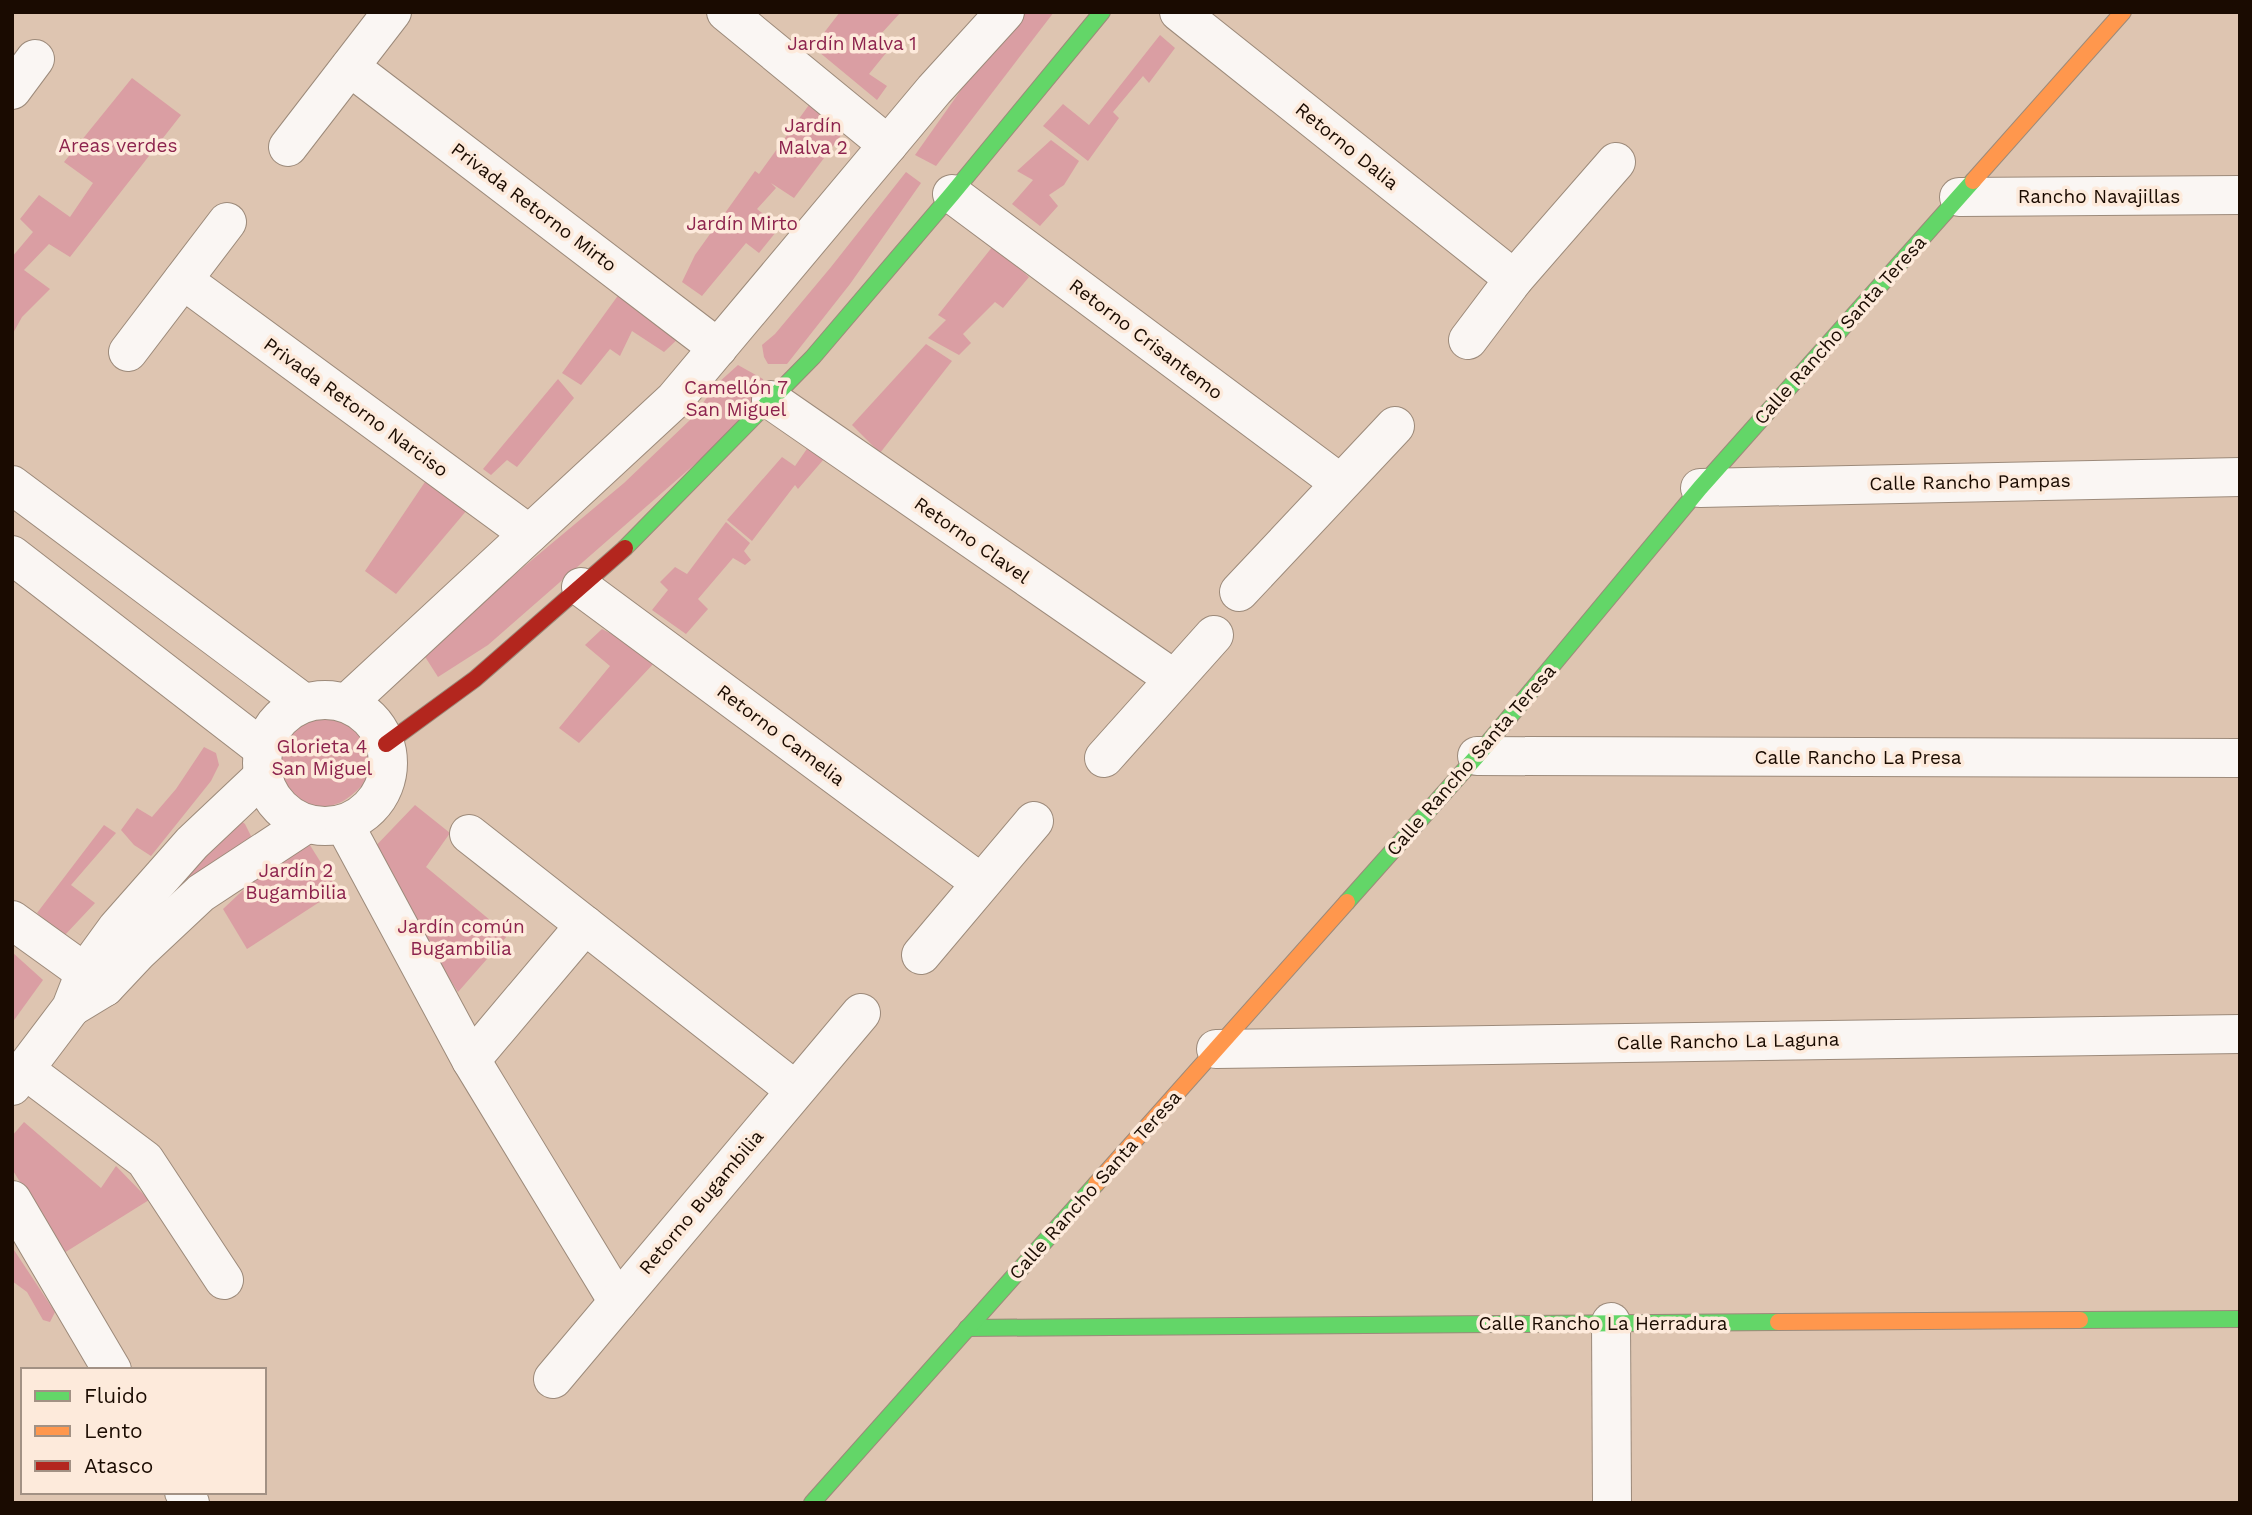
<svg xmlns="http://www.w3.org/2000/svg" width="2252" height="1515" font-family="'Work Sans',sans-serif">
<rect width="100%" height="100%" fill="#dec5b1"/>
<g fill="#da9ea3">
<path d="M840,12H901L880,35L890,48L869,74L887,86L877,100L813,47Z"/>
<path d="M1016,12H1054L936,166L915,155Z"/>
<path d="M1160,35L1175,48L1149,83L1143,76L1113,112L1119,118L1088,161L1043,126L1063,104L1089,125Z"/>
<path d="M132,78L181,115L70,257L49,244L24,270L50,289L22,317L12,335V257L33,232L20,219L39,195L70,217L93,183L64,162Z"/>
<path d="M814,98L851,122L794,198L771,183L776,188L757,209L780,227L759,253L746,243L702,296L682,282L695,255L755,171L759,174Z"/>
<path d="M1051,140L1079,161L1064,185L1049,195L1058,206L1040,226L1012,204L1033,180L1017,171Z"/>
<path d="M906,172L921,183L850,284L787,364H768L764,357L762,345L775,334L831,267Z"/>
<path d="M993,246L1029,277L1003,308L995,302L963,334L971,343L959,355L928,338L946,320L938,315Z"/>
<path d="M622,290L682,335L664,352L632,331L620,356L610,349L581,385L562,373Z"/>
<path d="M926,344L952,361L880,453L852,425Z"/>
<path d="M738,365L763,379L766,395L759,408L488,645L438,677L422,652L624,483L690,420L718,383Z"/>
<path d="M558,379L574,398L517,467L507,460L491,475L483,469Z"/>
<path d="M811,443L824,459L798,489L795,485L752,541L727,520L782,457L795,466Z"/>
<path d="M427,479L467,510L396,594L365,571Z"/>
<path d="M726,522L750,543L744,551L751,560L745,565L733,558L698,599L708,609L686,634L652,610L668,590L660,582L675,567L687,574Z"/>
<path d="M602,629L633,645L655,662L579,743L559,728L610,666L585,645Z"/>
<path d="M309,709H334L359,724L372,750L365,783C358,789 349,799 339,803C280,827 246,761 289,718C294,714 303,711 309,709Z"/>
<path d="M204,747L216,753L219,765L211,781L151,856L134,845L121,830L137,808L152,817L176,789Z"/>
<path d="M415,805L450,833L426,867L508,935L458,992L368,854Z"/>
<path d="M231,813L245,824L252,838L142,929Z"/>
<path d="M104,825L116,833L71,885L95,903L64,936L37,913Z"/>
<path d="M303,834L338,890L247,949L223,909Z"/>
<path d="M12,952L43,980L12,1023Z"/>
<path d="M24,1122L101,1188L116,1166L149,1200L64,1253L12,1169V1136Z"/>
<path d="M12,1247L55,1312L50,1322L43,1320L27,1292L12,1281Z"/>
</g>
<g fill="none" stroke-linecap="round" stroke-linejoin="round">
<defs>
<g id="street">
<path d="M726,12L888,145"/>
<path d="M1179,12L1514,279"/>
<path d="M350,67L718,348"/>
<path d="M12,90L35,59"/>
<path d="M288,147L392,12"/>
<path d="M952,194L1340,483"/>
<path d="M1959,197L2240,195"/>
<path d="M183,280L529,534"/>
<path d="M1468,340L1514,279L1616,162"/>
<path d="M128,352L227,222"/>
<path d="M771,400L1174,679"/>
<path d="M12,485L304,703"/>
<path d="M1700,488L2240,477"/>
<path d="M12,555L263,749"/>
<path d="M581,587L981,883"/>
<path d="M1239,592L1395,426"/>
<circle cx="325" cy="763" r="63"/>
<path d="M347,703L674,400L934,90L1005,12"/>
<path d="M1477,756L2240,758"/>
<path d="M1104,758L1214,635"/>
<path d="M344,824L471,1060L618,1302"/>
<path d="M469,834L795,1090"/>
<path d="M12,920L105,987"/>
<path d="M921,955L1034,821"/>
<path d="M72,1007L105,987L137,953L201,893L306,824"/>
<path d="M1216,1049L2240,1034"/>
<path d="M471,1060L585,925"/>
<path d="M24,1069L145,1160L224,1280"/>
<path d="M12,1086L71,1008L85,972L117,928L192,843L263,776"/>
<path d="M12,1200L112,1370"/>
<path d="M1611,1322L1612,1503"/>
<path d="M553,1379L861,1013"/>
<path d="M184,1492L190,1503"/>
</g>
<g id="fast">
<path d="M625,548L813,357L952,194L1102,12"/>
<path d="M1347,902L1477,756L1700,488L1973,181"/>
<path d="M2080,1320L2240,1319"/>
<path d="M967,1328L1778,1322"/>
<path d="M812,1503L1096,1184"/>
</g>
<g id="slow">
<path d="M1973,181L2123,12"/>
<path d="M1096,1184L1347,902"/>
<path d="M1778,1322L2080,1320"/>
</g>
<path id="jam" d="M386,744L475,679L625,548"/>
</defs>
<use href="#street" stroke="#9c8a7a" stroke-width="40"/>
<use href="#fast" stroke="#9c8a7a" stroke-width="18"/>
<use href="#slow" stroke="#9c8a7a" stroke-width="18"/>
<use href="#jam" stroke="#9c8a7a" stroke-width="18"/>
<use href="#street" stroke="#faf6f3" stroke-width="38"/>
<use href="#fast" stroke="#63d668" stroke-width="16"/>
<use href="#slow" stroke="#ff974d" stroke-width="16"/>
<use href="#jam" stroke="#b3261e" stroke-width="16"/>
</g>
<g text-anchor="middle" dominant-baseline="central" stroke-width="7" stroke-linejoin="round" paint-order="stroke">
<g font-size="19" fill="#8d234d" stroke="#fdeadb">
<text x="852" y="43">Jardín Malva 1</text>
<text x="813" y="125">Jardín<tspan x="813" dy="22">Malva 2</tspan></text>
<text x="118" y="145">Areas verdes</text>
<text x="742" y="223">Jardín Mirto</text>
<text x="736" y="387">Camellón 7<tspan x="736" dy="22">San Miguel</tspan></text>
<text x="322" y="746">Glorieta 4<tspan x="322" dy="22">San Miguel</tspan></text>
<text x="296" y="870">Jardín 2<tspan x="296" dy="22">Bugambilia</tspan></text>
<text x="461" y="926">Jardín común<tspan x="461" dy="22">Bugambilia</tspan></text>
</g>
<g font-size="19" fill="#1a0b01" stroke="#fdeadb">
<text transform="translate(1347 146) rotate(39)">Retorno Dalia</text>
<text x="2099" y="196">Rancho Navajillas</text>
<text transform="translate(534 207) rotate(37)">Privada Retorno Mirto</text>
<text transform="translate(1840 330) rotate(-48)">Calle Rancho Santa Teresa</text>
<text transform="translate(1146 339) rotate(37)">Retorno Crisantemo</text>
<text transform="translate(356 407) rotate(36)">Privada Retorno Narciso</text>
<text transform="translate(1970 482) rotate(-1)">Calle Rancho Pampas</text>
<text transform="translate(972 540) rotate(35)">Retorno Clavel</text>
<text transform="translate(781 735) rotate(37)">Retorno Camelia</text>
<text x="1858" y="757">Calle Rancho La Presa</text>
<text transform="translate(1471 760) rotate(-49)">Calle Rancho Santa Teresa</text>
<text transform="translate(1728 1041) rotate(-1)">Calle Rancho La Laguna</text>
<text transform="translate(1095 1185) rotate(-48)">Calle Rancho Santa Teresa</text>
<text transform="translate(701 1202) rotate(-50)">Retorno Bugambilia</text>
<text x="1603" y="1323">Calle Rancho La Herradura</text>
</g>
</g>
<rect width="2252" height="1515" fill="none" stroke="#1a0b01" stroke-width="28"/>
<rect x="21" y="1368" width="245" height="126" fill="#fdeadb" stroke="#a29184" stroke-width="2"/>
<rect x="35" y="1391" width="35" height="10" fill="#63d668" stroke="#a29184" stroke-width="2"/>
<text x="84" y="1403" font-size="21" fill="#1a0b01">Fluido</text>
<rect x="35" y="1426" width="35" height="10" fill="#ff974d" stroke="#a29184" stroke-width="2"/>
<text x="84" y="1438" font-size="21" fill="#1a0b01">Lento</text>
<rect x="35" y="1461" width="35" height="10" fill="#b3261e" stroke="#a29184" stroke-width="2"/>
<text x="84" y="1473" font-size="21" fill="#1a0b01">Atasco</text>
</svg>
